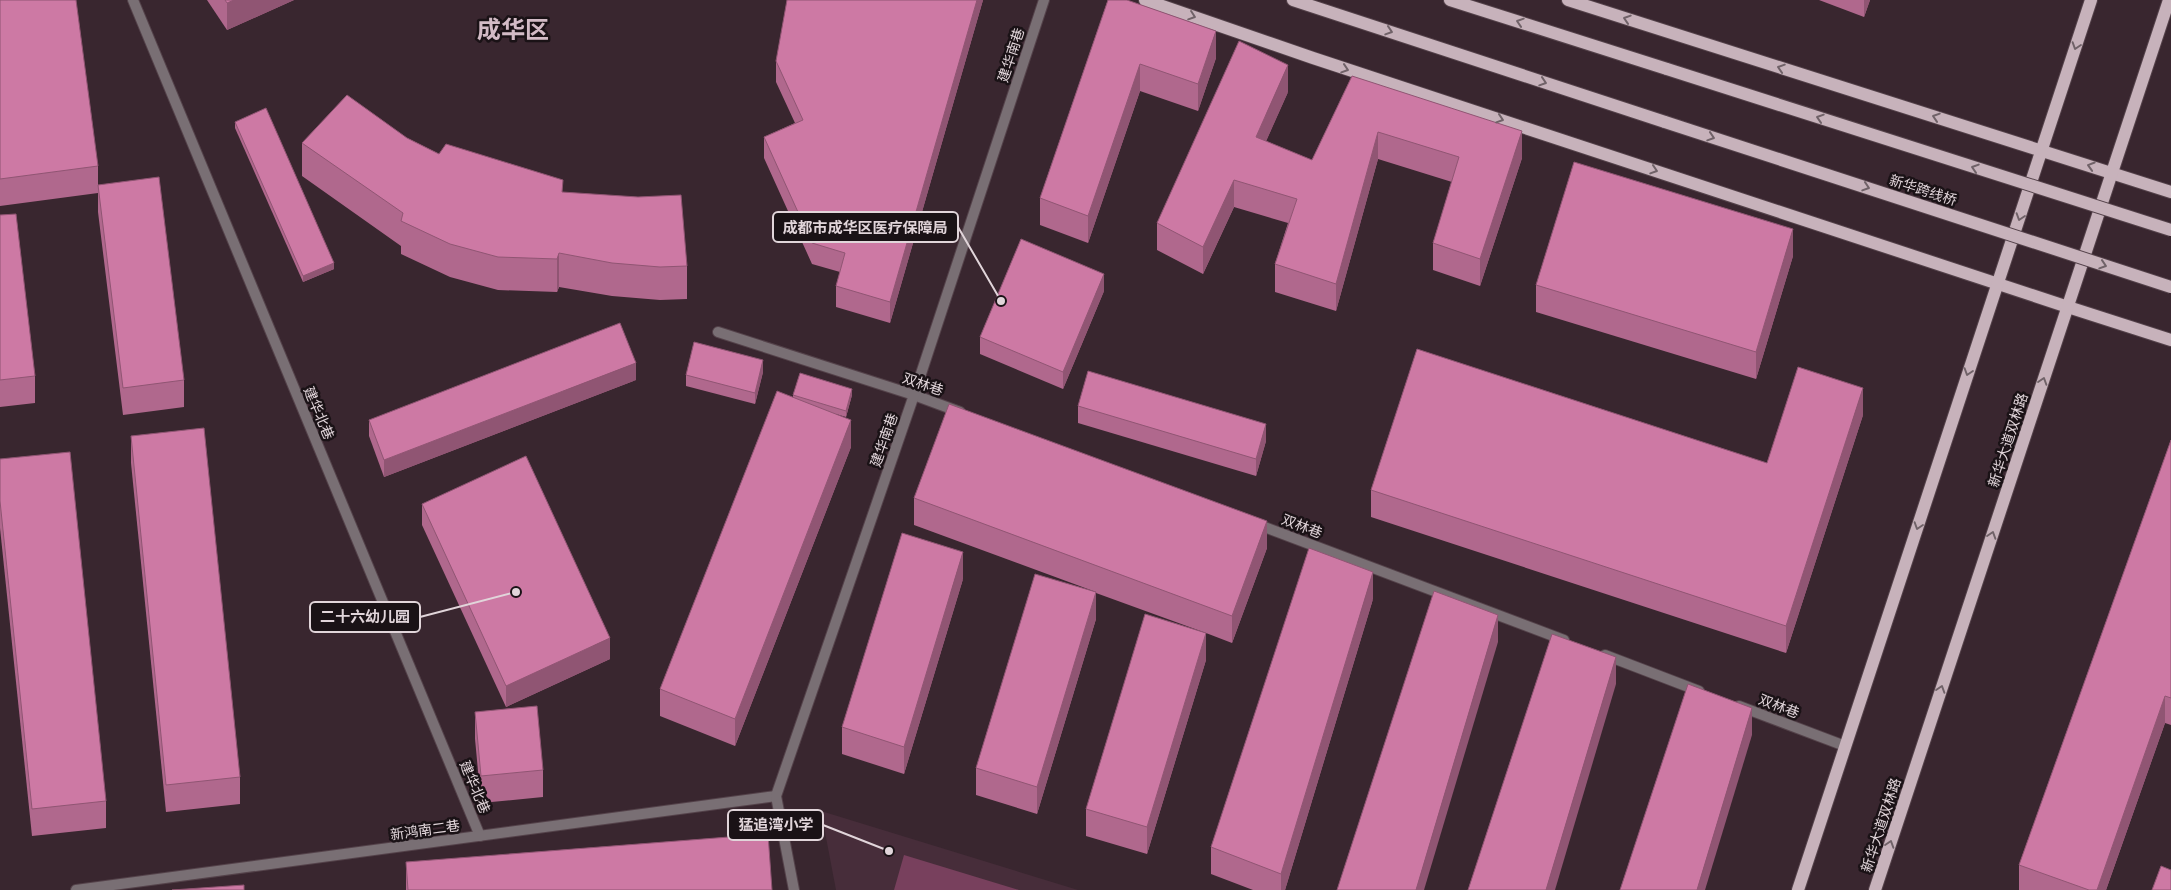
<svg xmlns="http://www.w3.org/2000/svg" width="2171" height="890" font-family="'DejaVu Sans','Noto Sans SC',sans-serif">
<rect width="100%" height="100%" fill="#39262f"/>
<path fill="#472d3a" d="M821,811L1078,890H836Z"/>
<path fill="#78405d" d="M904,855L1019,890H894Z"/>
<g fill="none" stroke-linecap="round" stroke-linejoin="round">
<defs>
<g id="street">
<path d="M133,0L480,836"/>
<path d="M718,332L914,395L960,412"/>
<path d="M1254,523L1564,640"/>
<path d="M1605,655L1699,691"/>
<path d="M1739,706L1845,746"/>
<path d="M76,890L776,796"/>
<path d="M794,890L776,796L914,395L1044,0"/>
</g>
<g id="primary">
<path d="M1145,0L1313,58L2068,307L2171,340"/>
<path d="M1293,0L1665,122"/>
<path d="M1450,0L1667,69"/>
<path d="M1568,0L2171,192"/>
<path d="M1798,890L2091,0"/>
<path d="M1875,890L2169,0"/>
</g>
</defs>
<use href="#street" stroke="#54424a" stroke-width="12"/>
<use href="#primary" stroke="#54424a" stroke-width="14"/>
<use href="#street" stroke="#796f74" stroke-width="10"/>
<use href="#primary" stroke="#c7b2bb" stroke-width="12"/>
<defs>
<g id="primary-bridge">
<path d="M1667,69L2171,230"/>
<path d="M1665,122L2171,287"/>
</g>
</defs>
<use href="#primary-bridge" stroke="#54424a" stroke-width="14" stroke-linecap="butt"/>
<use href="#primary-bridge" stroke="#c7b2bb" stroke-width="12"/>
</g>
<g fill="#b0688d">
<path d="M0,0L98,166V185L184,380V407L123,415L98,212V193L0,206Z"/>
<path d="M207,0H294L227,30Z"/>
<path d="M983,0L890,323L836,307V286L840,272L812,264L764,158V137L795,123L776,82V61Z"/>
<path d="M1108,0L1216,58L1198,111L1140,91L1088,243L1040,225V198Z"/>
<path d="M1819,0H1870L1864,17Z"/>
<path d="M1352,76L1522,158L1480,286L1433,270V243L1452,182L1378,159L1336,311L1275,292V264L1288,223L1234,207L1203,274L1157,250V223L1288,92L1266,141L1312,160Z"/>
<path d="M235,122L334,269L303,282L235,128Z"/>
<path d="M407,138L439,154L563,192L687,266V299L660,300L612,296L559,287L557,292L498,290L450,277L401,254V246L302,176V143Z"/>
<path d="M0,215L35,376V403L0,407Z"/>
<path d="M1793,256L1756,379L1536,312V285Z"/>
<path d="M1104,291L1063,389L980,354V337Z"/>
<path d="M763,372L755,404L686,386V375Z"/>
<path d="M636,380L384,477L369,436V420Z"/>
<path d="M793,395H852L846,417L836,414L851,447L735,746L660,716V689L793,397Z"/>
<path d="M1078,406L1266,441L1256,476L1078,423Z"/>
<path d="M1863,415L1786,653L1371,517V490L1767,463Z"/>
<path d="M131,436L240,777V804L166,812L131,463Z"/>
<path d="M2171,440V725L2165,723L2106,890H2019V865Z"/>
<path d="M0,459L106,801V828L32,836L0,528Z"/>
<path d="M914,498L1267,548L1232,643L1206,633V660L1147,854L1086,836V809L1206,633L1096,593V619L1037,814L976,795V768L1096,592L914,525Z"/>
<path d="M422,504L610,659L506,707L422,525Z"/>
<path d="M963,579L904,774L842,754V727Z"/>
<path d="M1373,599L1285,890H1253L1211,874V847Z"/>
<path d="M475,712L543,770V797L481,803L475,739Z"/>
<path d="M406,862L772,890H406Z"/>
</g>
<g fill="#905573">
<path d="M234,0H294L227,30V3Z"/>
<path d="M977,0H983L890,323V302Z"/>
<path d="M1864,0H1870L1864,17Z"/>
<path d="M1216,31V58L1198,111V84Z"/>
<path d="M1140,64V91L1088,243V216Z"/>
<path d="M1288,65V92L1256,164V137Z"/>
<path d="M1522,131V158L1480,286V259Z"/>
<path d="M1378,132V159L1336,311V284Z"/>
<path d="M1234,180V207L1203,274V247Z"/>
<path d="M1793,229V256L1756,379V352Z"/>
<path d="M559,253V287L557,292V259Z"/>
<path d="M334,263V269L303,282V276Z"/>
<path d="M1104,274V291L1063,389V372Z"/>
<path d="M763,360V372L755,404V393Z"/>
<path d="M636,363V380L384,477V460Z"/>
<path d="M1863,388V415L1786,653V626Z"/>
<path d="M852,389V395L846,417V411Z"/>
<path d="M851,420V447L735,746V719Z"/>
<path d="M1266,424V441L1256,476V459Z"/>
<path d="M1267,521V548L1232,643V616Z"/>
<path d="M963,552V579L904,774V747Z"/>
<path d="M1373,572V599L1285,890H1281V874Z"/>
<path d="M1096,592V619L1037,814V787Z"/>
<path d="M1498,615V642L1424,890H1416Z"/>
<path d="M1206,633V660L1147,854V827Z"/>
<path d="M610,638V659L506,707V686Z"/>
<path d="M1616,657V684L1555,890H1546Z"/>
<path d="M2165,696V723L2106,890H2097Z"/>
<path d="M1752,708V735L1705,890H1697Z"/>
</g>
<g fill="#cd79a4" stroke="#905573">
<path d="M0,0H76L98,166L0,179Z"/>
<path d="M225,0H234L227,3Z"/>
<path d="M787,0H977L890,302L836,286L845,253L812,243L764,137L803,120L776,61Z"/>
<path d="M1108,0H1127L1216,31L1198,84L1140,64L1088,216L1040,198Z"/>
<path d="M1239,41L1288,65L1256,137L1312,160L1352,76L1522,131L1480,259L1433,243L1459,157L1378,132L1336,284L1275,264L1297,199L1234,180L1203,247L1157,223Z"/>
<path d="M347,95L407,138L439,154L446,144L563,180L562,192L638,197L681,195L687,266L660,267L612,263L559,253L557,259L498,257L450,244L401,221L403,213L302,143Z"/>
<path d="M266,108L334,263L303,276L235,122Z"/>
<path d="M1574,162L1793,229L1756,352L1536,285Z"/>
<path d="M159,177L184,380L123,388L98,185Z"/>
<path d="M16,214L35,376L0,380V215Z"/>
<path d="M1021,239L1104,274L1063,372L980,337Z"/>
<path d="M620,323L636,363L384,460L369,420Z"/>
<path d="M694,342L763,360L755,393L686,375Z"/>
<path d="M1417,349L1767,463L1798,367L1863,388L1786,626L1371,490Z"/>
<path d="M1088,371L1266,424L1256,459L1078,406Z"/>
<path d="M800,373L852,389L846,411L793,395Z"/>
<path d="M777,391L851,420L735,719L660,689Z"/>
<path d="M949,404L1267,521L1232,616L914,498Z"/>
<path d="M204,428L240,777L166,785L131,436Z"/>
<path d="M2171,440V698L2165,696L2097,890H2089L2019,865Z"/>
<path d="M70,452L106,801L32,809L0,501V459Z"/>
<path d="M526,456L610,638L506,686L422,504Z"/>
<path d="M902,533L963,552L904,747L842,727Z"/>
<path d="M1309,548L1373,572L1281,874L1211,847Z"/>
<path d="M1035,574L1096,592L1037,787L976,768Z"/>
<path d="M1434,591L1498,615L1416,890H1337Z"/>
<path d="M1145,614L1206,633L1147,827L1086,809Z"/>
<path d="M1552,634L1616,657L1546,890H1468Z"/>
<path d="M1688,684L1752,708L1697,890H1620Z"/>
<path d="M537,706L543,770L481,776L475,712Z"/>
<path d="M768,834L772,890H408L406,862Z"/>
<path d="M2161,866L2171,870V890H2152Z"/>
<path d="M244,885V890H172Z"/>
</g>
<defs><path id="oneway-chevron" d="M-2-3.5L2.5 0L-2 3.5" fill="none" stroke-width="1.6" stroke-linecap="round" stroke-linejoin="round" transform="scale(1.25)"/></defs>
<g stroke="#706268">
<use href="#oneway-chevron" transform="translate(1192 16) rotate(19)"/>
<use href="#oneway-chevron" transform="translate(1627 19) rotate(-162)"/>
<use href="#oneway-chevron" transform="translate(1520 22) rotate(-162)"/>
<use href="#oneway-chevron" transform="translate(1389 31) rotate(18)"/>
<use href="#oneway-chevron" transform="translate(2076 46) rotate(108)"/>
<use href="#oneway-chevron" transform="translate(1781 68) rotate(-162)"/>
<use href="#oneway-chevron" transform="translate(1345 69) rotate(18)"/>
<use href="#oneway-chevron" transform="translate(1543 82) rotate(18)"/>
<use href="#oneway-chevron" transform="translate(1936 117) rotate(-162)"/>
<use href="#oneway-chevron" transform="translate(1820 118) rotate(-162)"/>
<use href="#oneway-chevron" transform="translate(1500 119) rotate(18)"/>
<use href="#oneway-chevron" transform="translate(1711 137) rotate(18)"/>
<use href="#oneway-chevron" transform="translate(2091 166) rotate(-163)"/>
<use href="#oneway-chevron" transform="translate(1975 168) rotate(-162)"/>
<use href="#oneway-chevron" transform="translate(1654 170) rotate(18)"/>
<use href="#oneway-chevron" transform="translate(1866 187) rotate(18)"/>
<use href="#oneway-chevron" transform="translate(2020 217) rotate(108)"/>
<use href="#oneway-chevron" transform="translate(2103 265) rotate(18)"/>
<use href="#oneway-chevron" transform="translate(1968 372) rotate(108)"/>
<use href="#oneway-chevron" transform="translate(2043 381) rotate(-72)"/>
<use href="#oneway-chevron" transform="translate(1918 526) rotate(108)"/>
<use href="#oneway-chevron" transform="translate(1992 535) rotate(-72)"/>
<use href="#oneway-chevron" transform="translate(1941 689) rotate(-72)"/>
<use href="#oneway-chevron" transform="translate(1890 844) rotate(-72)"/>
</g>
<g text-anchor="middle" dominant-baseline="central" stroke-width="5" stroke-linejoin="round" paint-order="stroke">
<g font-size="14" fill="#e1d5da" stroke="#1a1216">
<text transform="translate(1011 55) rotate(-72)">建华南巷</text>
<text transform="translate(1923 190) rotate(18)">新华跨线桥</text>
<text transform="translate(923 384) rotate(19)">双林巷</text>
<text transform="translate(319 413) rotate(67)">建华北巷</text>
<text transform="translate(884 440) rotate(-71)">建华南巷</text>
<text transform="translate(2008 440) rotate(-72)">新华大道双林路</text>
<text transform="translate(1302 526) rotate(21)">双林巷</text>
<text transform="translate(1779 706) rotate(21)">双林巷</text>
<text transform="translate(475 787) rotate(67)">建华北巷</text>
<text transform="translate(1881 825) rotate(-72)">新华大道双林路</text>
<text transform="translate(425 830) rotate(-8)">新鸿南二巷</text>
</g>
<g font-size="24" font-weight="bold" fill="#d3bbc6" stroke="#1a1216">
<text x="513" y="30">成华区</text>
</g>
</g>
<path fill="none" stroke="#e1d5da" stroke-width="2" d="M1001 301L958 227M516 592L420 617M889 851L823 825"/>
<g fill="#e1d5da" stroke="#1a1216" stroke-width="2">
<circle cx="1001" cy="301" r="5"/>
<circle cx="516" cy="592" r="5"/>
<circle cx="889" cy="851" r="5"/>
</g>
<g fill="#1a1216" stroke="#e1d5da" stroke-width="2">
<rect x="773" y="212" width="185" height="30" rx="5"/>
<rect x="310" y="602" width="110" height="30" rx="5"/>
<rect x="728" y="810" width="95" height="30" rx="5"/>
</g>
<g font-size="15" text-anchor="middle" font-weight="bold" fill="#e1d5da">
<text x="865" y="233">成都市成华区医疗保障局</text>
<text x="365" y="622">二十六幼儿园</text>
<text x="776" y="830">猛追湾小学</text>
</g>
</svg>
